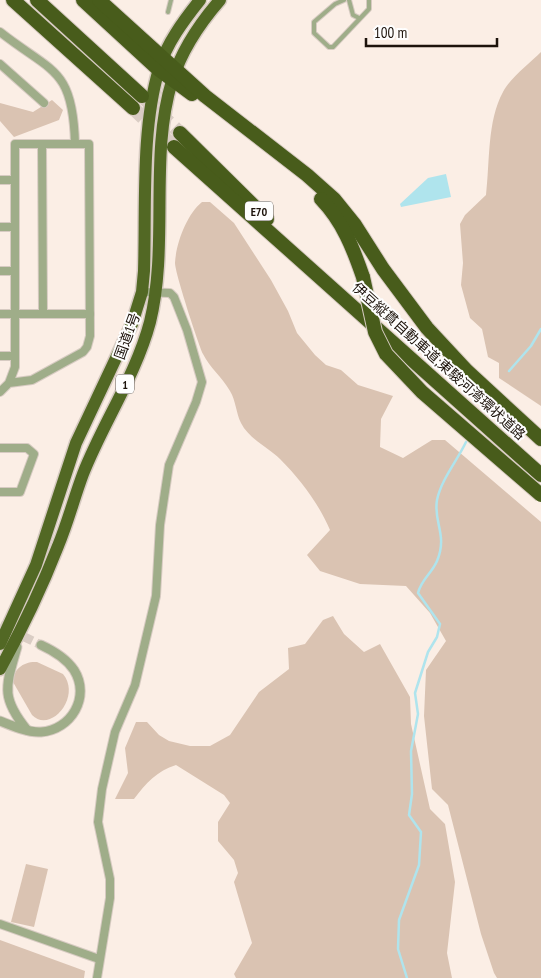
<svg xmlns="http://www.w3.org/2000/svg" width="541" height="978" font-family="'PT Sans Narrow','Noto Sans JP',sans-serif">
<rect width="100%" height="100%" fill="#fbeee5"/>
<g fill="#dac3b2">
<path d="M541,52V406L499,378V363L488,357L482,329L470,318L461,285L463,263L460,224L465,215L486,195C490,162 487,121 503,92C511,77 529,64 541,52Z"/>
<path d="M52,100L63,110L59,120L14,137L0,121V103L33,112Z"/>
<path d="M202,202H210L234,223L271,280L288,311L297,333L315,355L326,365L341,370L358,385L393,396L381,419L380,447L403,458L432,440H445L541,522V978H497L494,973L481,934L448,805L432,789L424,716L426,670L446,641L430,613L406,586L360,584L320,571L307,555L330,530C319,504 300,479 280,459C268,447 249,439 241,423C236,413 236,401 230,391C222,377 210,368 203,354C198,343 175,273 175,263C176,243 187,214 202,202Z"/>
<path d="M333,616L344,634L364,652L380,644L410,697L411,724L430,809L445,824L455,882L447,953L452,978H236L234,974L252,943L234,882L238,873L234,860L218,841V822L230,803L224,795L176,765C157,771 146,783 134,799H115L128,773L125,748L136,722H147L159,735L169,741L190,746H210L230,735L259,692L289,669L288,648L305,644L323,620Z"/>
<path d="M37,662L63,674C82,697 50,734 32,715L13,682C13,669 24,661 37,662Z"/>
<path d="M26,864L48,869L34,927L11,922Z"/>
<path d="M0,940L85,971L84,978H0Z"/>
</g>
<path fill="#afe4ed" d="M446,174L451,197L401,207L400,204L428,178Z"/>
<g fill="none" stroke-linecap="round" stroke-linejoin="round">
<g stroke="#afe4ed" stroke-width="2.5">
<path d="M509,371L531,346L541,329"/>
<path d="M407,978L398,949L399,920L419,865L421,832L409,815L412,794L411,751L418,714L415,693L428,652L437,637L440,624L418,593C421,580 432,573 437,561C448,535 433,522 437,500C441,480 457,461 466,442"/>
</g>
<path stroke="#dacdc4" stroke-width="9" stroke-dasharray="9 4.5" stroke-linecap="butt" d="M0,625L41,645"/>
<g stroke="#dacdc4" stroke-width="14" stroke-dasharray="14 7" stroke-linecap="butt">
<path d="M144,98L180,133"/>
<path d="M133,108L174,147"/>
</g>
<defs>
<g id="service">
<path d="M344,0L335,4L314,22V33L329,47H333L369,9V0"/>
<path d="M349,0L353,15L359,18"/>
<path d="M168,12L171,0"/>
</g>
<g id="minor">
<path d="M0,32C52,73 73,67 75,144"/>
<path d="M0,64L44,103"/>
<path d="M42,144L43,314"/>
<path d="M0,180H14"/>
<path d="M0,227H15"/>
<path d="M0,271H14"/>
<path d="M0,314H90"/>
<path d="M0,356H15"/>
<path d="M0,392L9,383L15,367V144H89L90,336L87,347L83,352L32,380L9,383"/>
<path d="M0,448H27L34,454L20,492H0"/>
<path d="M0,924L99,959"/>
<path d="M97,978L110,898V879L98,822L102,789L115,732L135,685L156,596L160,525L169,465L196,402L202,382L187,330L174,297L170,293L142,292"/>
</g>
<g id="tertiary">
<path d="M17,647C6,686 0,697 27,730"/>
<path d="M0,721C12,726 29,733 41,732C71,730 91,697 74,670C66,658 54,651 41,645"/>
</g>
<g id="trunk">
<path d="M0,644L36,565L76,443L132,324L142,292L144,271C146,208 141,129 159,69C166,44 184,20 200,0"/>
<path d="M0,669C22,629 42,587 58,546C68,522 74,498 83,474C103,423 136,375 150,322C169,245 149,156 172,81C181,52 200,23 220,0"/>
</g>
<g id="motorway">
<path d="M13,0L133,108"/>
<path d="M37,0L142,96"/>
<path d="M83,0L158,69L192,94"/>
<path d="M99,0L205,96L307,175L334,199L355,225L383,269L427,328L467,371L541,439"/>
<path d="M180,133L267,219"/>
<path d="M174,147L541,475"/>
<path d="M321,199C343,222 353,248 363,277"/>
</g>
</defs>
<use href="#service" stroke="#d7cbc2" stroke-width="6"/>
<use href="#minor" stroke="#d7cbc2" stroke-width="10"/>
<use href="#tertiary" stroke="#d7cbc2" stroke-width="11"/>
<use href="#trunk" stroke="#d7cbc2" stroke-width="15"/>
<use href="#motorway" stroke="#d7cbc2" stroke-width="16"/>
<use href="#service" stroke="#9fad89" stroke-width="4"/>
<use href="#minor" stroke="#9fad89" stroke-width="8"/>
<use href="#tertiary" stroke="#9fad89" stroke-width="9"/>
<use href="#trunk" stroke="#526824" stroke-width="12"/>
<use href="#motorway" stroke="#485c1b" stroke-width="14"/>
<defs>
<path id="motorway-bridge" d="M363,277L375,332L386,354L422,392L541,495"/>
</defs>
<use href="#motorway-bridge" stroke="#d7cbc2" stroke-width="16" stroke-linecap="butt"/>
<use href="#motorway-bridge" stroke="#485c1b" stroke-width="14"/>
</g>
<g text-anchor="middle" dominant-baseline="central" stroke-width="4" stroke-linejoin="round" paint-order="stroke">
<g fill="#fefefe" stroke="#605a54" stroke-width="1">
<rect x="245" y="201.5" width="28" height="19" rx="4"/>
<rect x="116" y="374.5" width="18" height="19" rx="4"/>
</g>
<g font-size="12" font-weight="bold" fill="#1d130b">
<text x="259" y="211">E70</text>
<text x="125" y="384">1</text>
</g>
<g font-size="14" fill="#1d130b" stroke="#fefefe">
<text transform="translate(127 336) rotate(-70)">国道1号</text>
<text transform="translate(439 361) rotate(42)">伊豆縦貫自動車道;東駿河湾環状道路</text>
</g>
</g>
<path d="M366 38v8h131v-8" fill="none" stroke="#1d130b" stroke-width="2.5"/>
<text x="374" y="38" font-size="15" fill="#1d130b" stroke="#fefefe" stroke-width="4" paint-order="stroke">100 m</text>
</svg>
